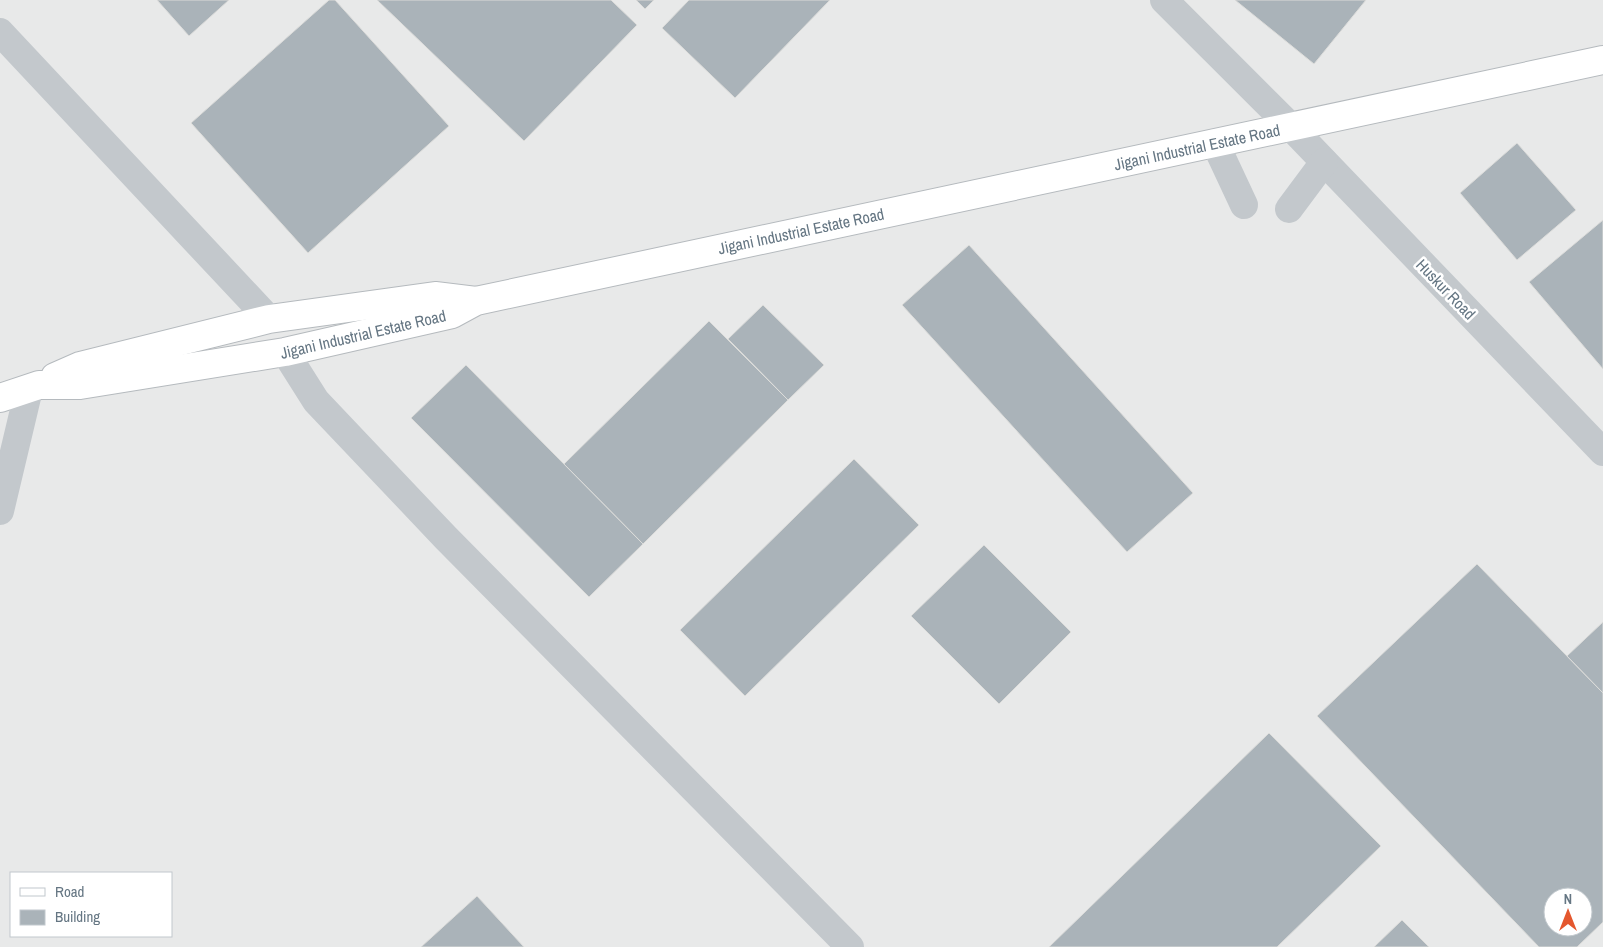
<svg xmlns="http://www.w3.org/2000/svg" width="1603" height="947" font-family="'Archivo Narrow',sans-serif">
<rect width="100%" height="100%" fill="#fafaf8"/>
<path fill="#e8e9e9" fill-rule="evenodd" d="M0,0H1603V947H0ZM11,873H171V936H11ZM1553,897H1583V927H1553Z"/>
<g fill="#aab3b9" stroke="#dcdcda" fill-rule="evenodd">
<path d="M157,0H229L189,36Z"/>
<path d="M329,0H335L449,126L308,253L191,123Z"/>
<path d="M377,0H611L637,25L524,141Z"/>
<path d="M636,0H654L645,9Z"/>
<path d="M689,0H830L735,98L662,28Z"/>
<path d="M1235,0H1366L1314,64Z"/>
<path d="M1517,143L1576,210L1517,260L1460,193Z"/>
<path d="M1603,220V369L1529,282Z"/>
<path d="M969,245L1193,493L1127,552L902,305Z"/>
<path d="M763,305L824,365L788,400L728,339Z"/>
<path d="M709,321L788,400L643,544L564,464Z"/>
<path d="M466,365L643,544L589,597L411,418Z"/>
<path d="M854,459L919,525L745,696L680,630Z"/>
<path d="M984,545L1071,632L999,704L911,616Z"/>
<path d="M1477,564L1603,693V922L1577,947H1539L1317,716ZM1553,897H1583V927H1553Z"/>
<path d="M1603,622V693L1567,656Z"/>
<path d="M1269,733L1381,846L1277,947H1049Z"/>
<path d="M477,896L524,947H421Z"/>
<path d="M1402,920L1429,947H1374Z"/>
</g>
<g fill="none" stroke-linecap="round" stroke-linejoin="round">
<defs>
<g id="major">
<path d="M55,377L80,366L269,319L435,296L476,301"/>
<path d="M0,398L39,385H80L285,352L452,314L476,301L1603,60"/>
</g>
</defs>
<use href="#major" stroke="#b5babe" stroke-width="30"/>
<g stroke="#c3c8cc" stroke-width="28">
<path d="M1164,0L1290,126L1603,452"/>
<path d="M0,32L269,319"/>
<path d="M1215,143L1244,205"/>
<path d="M1289,209L1324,162"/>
<path d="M285,352L316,401L446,538L850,947"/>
<path d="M0,511L29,389"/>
</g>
<use href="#major" stroke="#fff" stroke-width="28"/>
</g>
<g text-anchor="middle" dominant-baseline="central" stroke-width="5" stroke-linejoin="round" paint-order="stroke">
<g font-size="16" fill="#657683" stroke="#fff">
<text transform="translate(1197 147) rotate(-12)">Jigani Industrial Estate Road</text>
<text transform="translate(801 231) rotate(-12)">Jigani Industrial Estate Road</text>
<text transform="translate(1446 289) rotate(46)">Huskur Road</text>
<text transform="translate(363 334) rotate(-13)">Jigani Industrial Estate Road</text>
</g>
</g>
<rect x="10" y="872" width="162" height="65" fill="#ffffff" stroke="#c1c8cd"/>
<rect x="20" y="888" width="25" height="8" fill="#ffffff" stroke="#c1c8cd"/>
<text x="55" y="897" font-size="15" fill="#657683">Road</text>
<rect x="20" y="910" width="25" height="15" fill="#aab3b9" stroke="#c1c8cd"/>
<text x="55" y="922" font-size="15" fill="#657683">Building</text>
<g transform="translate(1568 912)"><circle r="24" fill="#ffffff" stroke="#c1c8cd"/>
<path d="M0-4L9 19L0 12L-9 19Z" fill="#e4572e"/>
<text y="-8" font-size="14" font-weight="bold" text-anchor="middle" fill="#657683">N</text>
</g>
</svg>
